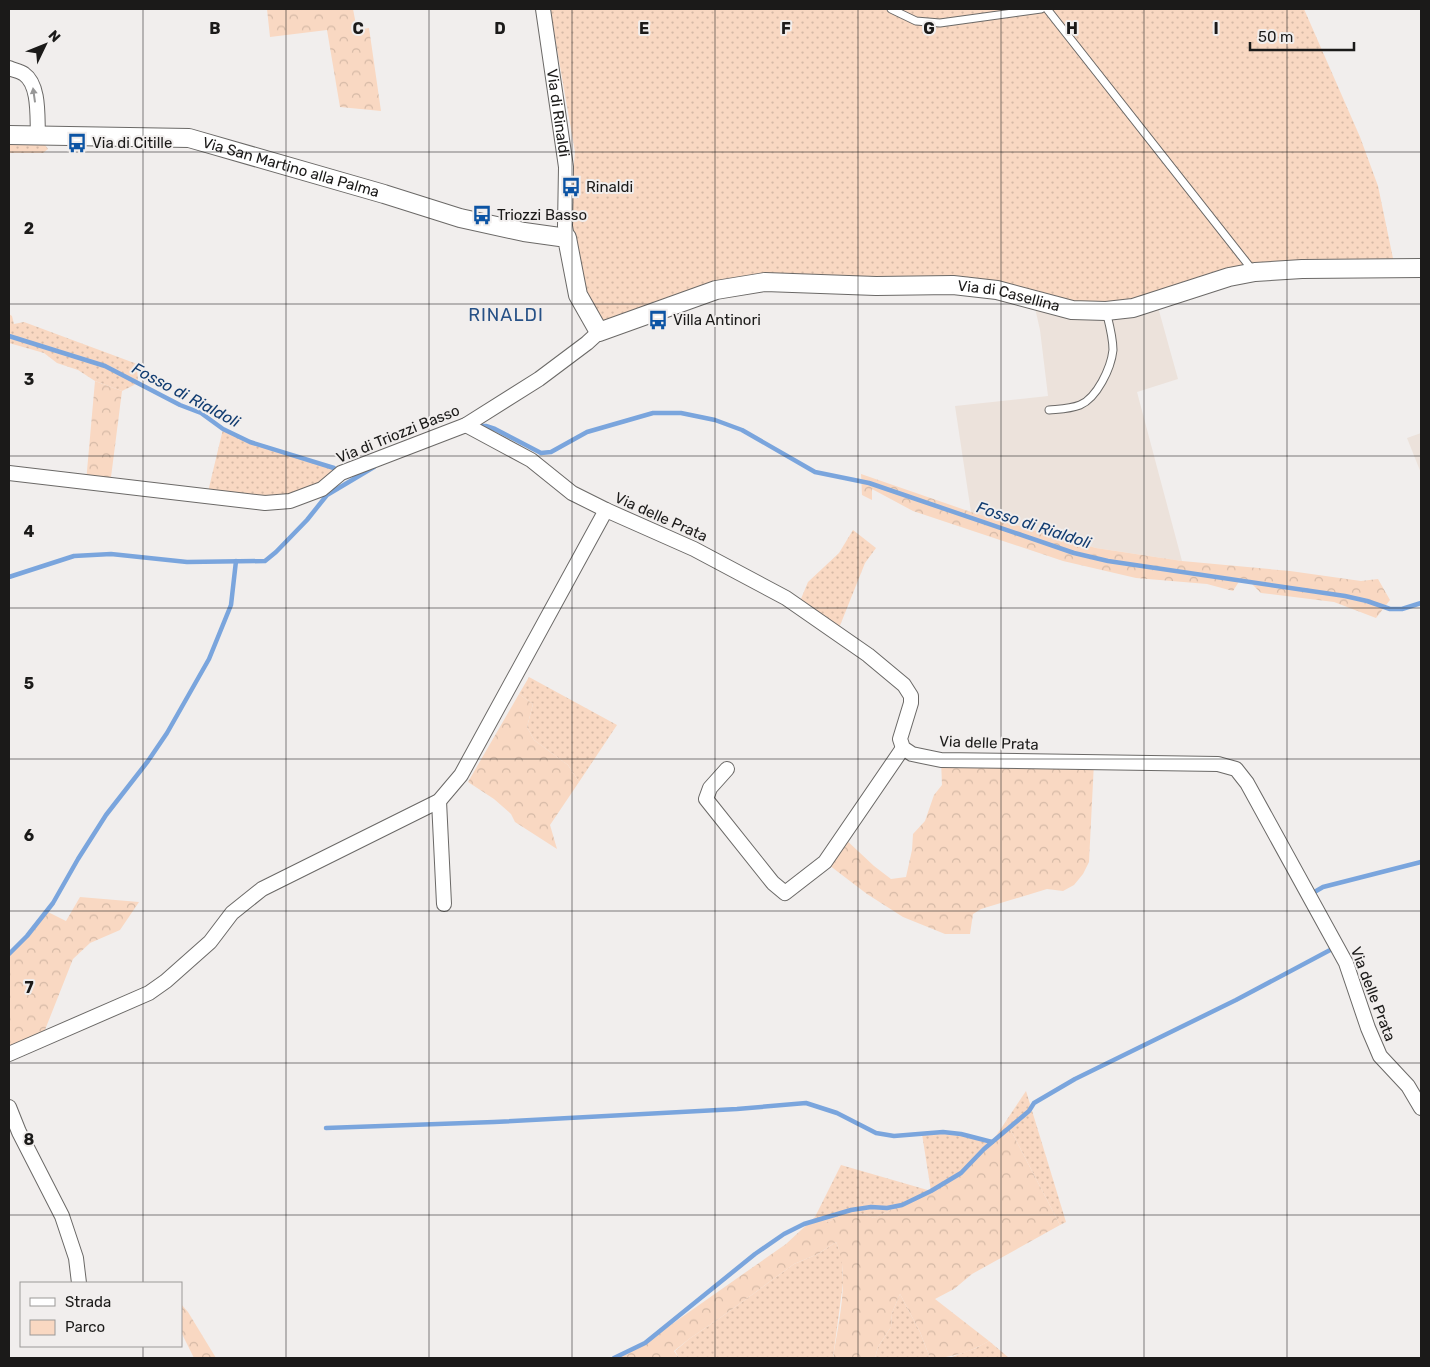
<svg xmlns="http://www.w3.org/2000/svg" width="1430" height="1367" font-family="Rubik,sans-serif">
<defs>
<pattern id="green-dots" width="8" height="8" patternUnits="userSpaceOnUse" patternTransform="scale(1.25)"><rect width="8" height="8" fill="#f9d8c2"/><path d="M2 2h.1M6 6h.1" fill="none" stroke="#d5b9a6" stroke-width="1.8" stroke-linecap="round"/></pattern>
<pattern id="forest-crowns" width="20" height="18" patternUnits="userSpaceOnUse" patternTransform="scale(1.25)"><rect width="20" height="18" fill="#f9d8c2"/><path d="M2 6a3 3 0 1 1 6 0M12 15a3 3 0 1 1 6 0" fill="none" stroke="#d5b9a6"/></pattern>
</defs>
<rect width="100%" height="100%" fill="#f1eeed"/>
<g fill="#ece2db">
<path d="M1033,299L1156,300L1178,379L1137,392L1182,561L1096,548L971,512L955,406L1048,396L1040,330Z"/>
<path d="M1421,433V473L1407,438Z"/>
</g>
<g fill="url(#green-dots)">
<path d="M550,9H1304L1360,137L1378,186L1395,268L1302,269L1106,311L997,290L765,282L599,332L567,238L575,152Z"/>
<path d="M9,135H38L48,149L43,153H9Z"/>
<path d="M9,314L12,316L14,324L24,322L137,364L138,383L122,391L95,381L78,370L57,363L44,353L9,343Z"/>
<path d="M223,429L268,449L334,468L341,473L290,501L207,496Z"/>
<path d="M853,530L876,548L865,563L837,633L798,606L808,582L839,553Z"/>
<path d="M529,677L617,725L579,782L568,765L534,740L527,727L533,704L519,694Z"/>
<path d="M1026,1091L1066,1222L1060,1225L1006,1121Z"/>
<path d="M943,1132L961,1134L992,1142L961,1173L931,1191L874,1218L851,1210L828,1222L815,1217L841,1165L931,1191L922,1134Z"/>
<path d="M836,1242L842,1257L843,1283L833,1358H679L675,1351L689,1339L720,1318L794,1264L818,1254Z"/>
<path d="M900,1294L920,1332L930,1358H875L878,1347L891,1327L892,1313Z"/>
<path d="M989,1341L1009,1358H949L976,1348Z"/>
</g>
<g fill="url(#forest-crowns)">
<path d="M267,9H353L357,30L369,28L381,111L340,107L327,30L270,37Z"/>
<path d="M95,381L122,391L110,485L86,482Z"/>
<path d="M861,474L971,512L1096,548L1182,561L1290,571L1361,581L1378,579L1390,600L1376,618L1334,602L1261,593L1249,581L1240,580L1233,591L1207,584L1136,578L1063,561L913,511L872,489V500L862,495Z"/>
<path d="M519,694L533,704L527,727L534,740L568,765L579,782L550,825L557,849L515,822L511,814L494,799L468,782Z"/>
<path d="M941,760L1094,762L1089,862L1083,874L1074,885L1063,891L1047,889L981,909L973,914L970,934H945L903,917L867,894L825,862L843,837L874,866L891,879L906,877L912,850L913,834L925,821L934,795L942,785Z"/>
<path d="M80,897L139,902L120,930L90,943L73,959L41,1040L9,1054V953L27,936L46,911L66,921Z"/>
<path d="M1006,1121L1060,1225L972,1274L954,1289L935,1299L989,1341C970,1352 952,1358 930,1358L920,1332L900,1294L892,1313L891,1327L878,1347L875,1358H833C838,1323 851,1275 836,1242L818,1254L794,1264L720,1318L689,1339L674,1351L679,1358H614L645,1343L746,1272L786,1244L815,1217L828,1222L851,1210L874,1218L931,1191L961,1173L992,1142Z"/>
<path d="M181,1304L188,1312L216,1358H194L181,1332Z"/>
</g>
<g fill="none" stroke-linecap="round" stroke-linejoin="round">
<g stroke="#7aa5dd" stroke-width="4.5">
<path d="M9,336L105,366L180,405L201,413L223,429L250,442L334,468L336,473"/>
<path d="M479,426H486L495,429L541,453L551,452L587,432L653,413H681L715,420L742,430L815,472L869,483L1074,553L1108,561L1345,596L1367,601L1390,609H1402L1421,603"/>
<path d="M9,577L74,556L111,554L187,562L265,561L276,552L307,520L327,495L374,467"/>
<path d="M1311,894L1323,887L1421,862"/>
<path d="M9,954L27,936L53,903L78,859L106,815L148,761L167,733L209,659L231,605L236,561"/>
<path d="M326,1128L494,1122L737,1109L806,1103L837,1113L876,1133L894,1136L943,1132L961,1134L992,1142"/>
<path d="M614,1358L645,1343L755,1254L784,1234L804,1224L851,1210L871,1207L887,1208L902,1205L931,1191L961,1173L984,1149L1029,1111L1034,1103L1075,1079L1236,1000L1332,949L1331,947"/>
</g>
<defs>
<g id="service">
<path d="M891,9L916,21L940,23L1041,9"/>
<path d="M1047,9L1254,272"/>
<path d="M1049,410C1059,409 1070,409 1080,405C1097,398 1111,368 1113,350C1113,337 1109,323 1106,311"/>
</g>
<g id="minor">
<path id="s1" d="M543,9L566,167L565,226L567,238"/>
<path d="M9,68C13,70 20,71 24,74C40,85 37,118 38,135"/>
<path d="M466,425L531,460L572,493L606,510L694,549L786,598L868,655L904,685L911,696V703L900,739L903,748L912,754L941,760L1218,764L1236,769L1247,783L1346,963L1368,1028L1380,1056L1408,1086L1421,1108"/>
<path d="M9,473L265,503L290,501L322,489L341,473L466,425L539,379L587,343L599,332"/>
<path d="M727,769L710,788L706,799L773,883L785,893L825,862L903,748"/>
<path d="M439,801L444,904"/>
<path d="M9,1054L149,993L166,981L210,942L232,913L262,889L439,801L461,775L606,510"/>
<path d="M9,1107L19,1132L62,1216L76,1258L79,1283"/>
</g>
<g id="tertiary">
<path id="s2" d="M9,135L189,138L384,194L460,218L524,232L567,238L578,295L599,332L716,290L765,282L876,286L953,285L997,290L1072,310L1106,311L1133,308L1229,277L1255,272L1302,269L1421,268"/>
</g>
</defs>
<use href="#service" stroke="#6b6967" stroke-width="9"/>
<use href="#minor" stroke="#6b6967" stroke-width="16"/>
<use href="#tertiary" stroke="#6b6967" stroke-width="20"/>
<use href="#service" stroke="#fff" stroke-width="7"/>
<use href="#minor" stroke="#fff" stroke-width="14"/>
<use href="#tertiary" stroke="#fff" stroke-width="18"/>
</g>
<defs><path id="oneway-solid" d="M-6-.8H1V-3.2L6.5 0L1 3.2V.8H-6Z" transform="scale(1.25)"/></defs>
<use fill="#989898" href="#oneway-solid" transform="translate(34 95) rotate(-98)"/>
<path fill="none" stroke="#1b1a19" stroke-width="1" stroke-opacity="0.55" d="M143,9V1283M286,9V1358M429,9V1358M572,9V1358M715,9V1358M858,9V1358M1001,9V1358M1144,9V1358M1287,9V1358M9,152H1421M9,304H1421M9,456H1421M9,608H1421M9,759H1421M9,911H1421M9,1063H1421M9,1215H1421M143,1346V1358"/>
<defs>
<symbol id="bus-bare" viewBox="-9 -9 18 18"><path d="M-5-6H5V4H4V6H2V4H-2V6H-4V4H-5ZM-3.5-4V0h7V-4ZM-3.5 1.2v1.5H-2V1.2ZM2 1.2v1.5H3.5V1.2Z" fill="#0c54a4" stroke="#f1eeed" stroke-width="2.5" paint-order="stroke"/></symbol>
</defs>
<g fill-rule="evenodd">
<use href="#bus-bare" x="63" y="129" width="28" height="28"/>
<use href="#bus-bare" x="557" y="173" width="28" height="28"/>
<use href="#bus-bare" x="468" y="201" width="28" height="28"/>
<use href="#bus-bare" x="644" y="306" width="28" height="28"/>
</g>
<g text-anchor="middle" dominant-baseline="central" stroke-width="4" stroke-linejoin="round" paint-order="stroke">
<g font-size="15" fill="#1b1a19" stroke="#f1eeed">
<text stroke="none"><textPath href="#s1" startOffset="105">Via di Rinaldi</textPath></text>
<text stroke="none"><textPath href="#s2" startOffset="286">Via San Martino alla Palma</textPath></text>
<text stroke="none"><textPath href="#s2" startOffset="1091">Via di Casellina</textPath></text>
<text transform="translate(398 434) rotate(-22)">Via di Triozzi Basso</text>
<text transform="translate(661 517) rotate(24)">Via delle Prata</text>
<text transform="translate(989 743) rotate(2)">Via delle Prata</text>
<text transform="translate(1373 994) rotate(69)">Via delle Prata</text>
</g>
<g font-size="15" fill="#1b1a19" stroke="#f1eeed" text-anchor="start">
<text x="92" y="143">Via di Citille</text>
<text x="586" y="187">Rinaldi</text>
<text x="497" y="215">Triozzi Basso</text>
<text x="673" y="320">Villa Antinori</text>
</g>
<g font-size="16" font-style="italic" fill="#123d71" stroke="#f1eeed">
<text transform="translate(186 395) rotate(28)">Fosso di Rialdoli</text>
<text transform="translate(1034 525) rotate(18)">Fosso di Rialdoli</text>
</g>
<g font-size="18" letter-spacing="1" fill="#275186" stroke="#f1eeed">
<text x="506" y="315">RINALDI</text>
</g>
</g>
<g font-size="16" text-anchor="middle" font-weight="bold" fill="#1b1a19" stroke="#f1eeed" stroke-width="4" stroke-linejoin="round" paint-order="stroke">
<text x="215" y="34">B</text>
<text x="358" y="34">C</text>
<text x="500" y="34">D</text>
<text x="644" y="34">E</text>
<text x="786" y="34">F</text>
<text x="929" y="34">G</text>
<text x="1072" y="34">H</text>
<text x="1216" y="34">I</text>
<text x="29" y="234">2</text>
<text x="29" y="385">3</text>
<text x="29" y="537">4</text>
<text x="29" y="689">5</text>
<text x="29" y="841">6</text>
<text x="29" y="993">7</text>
<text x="29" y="1145">8</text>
</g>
<rect width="1430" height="1367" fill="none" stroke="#1b1a19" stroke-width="20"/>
<rect x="20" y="1282" width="162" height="65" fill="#f1eeed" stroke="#9b9998"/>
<rect x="30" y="1298" width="25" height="8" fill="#ffffff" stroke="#9b9998"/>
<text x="65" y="1307" font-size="15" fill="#1b1a19">Strada</text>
<rect x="30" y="1320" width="25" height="15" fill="#f9d8c2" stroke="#9b9998"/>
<text x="65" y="1332" font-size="15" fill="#1b1a19">Parco</text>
<g transform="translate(45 45) rotate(47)" stroke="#f1eeed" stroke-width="4" paint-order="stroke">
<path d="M0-4L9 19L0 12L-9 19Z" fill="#1b1a19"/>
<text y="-8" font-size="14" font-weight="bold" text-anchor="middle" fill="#1b1a19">N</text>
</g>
<path d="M1250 42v8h104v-8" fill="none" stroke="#1b1a19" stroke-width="2.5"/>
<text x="1258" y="42" font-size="15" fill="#1b1a19" stroke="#f1eeed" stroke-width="4" paint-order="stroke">50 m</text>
</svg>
